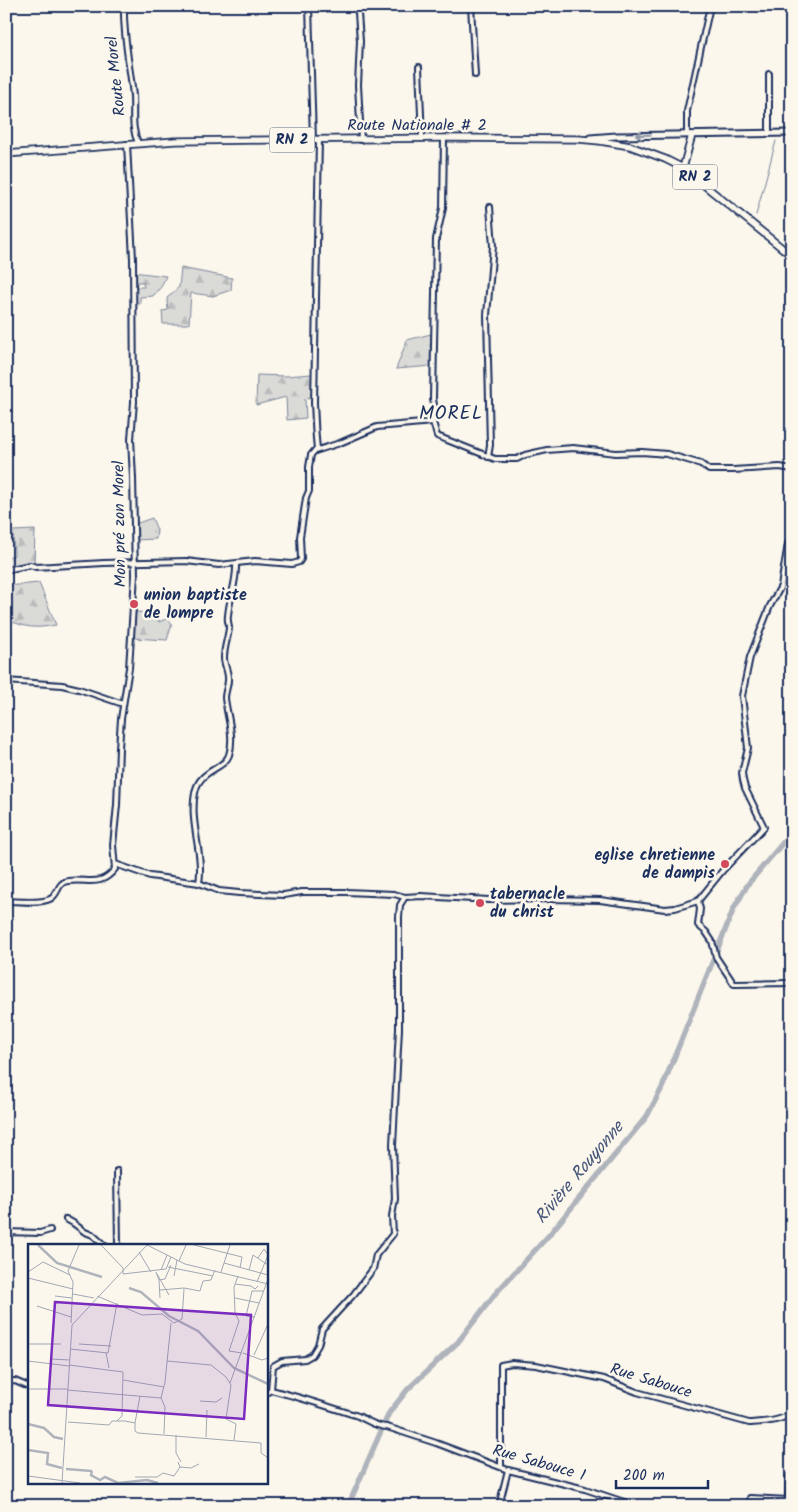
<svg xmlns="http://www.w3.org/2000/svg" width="798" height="1512" font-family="Kalam,sans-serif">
<defs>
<pattern id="grass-tufts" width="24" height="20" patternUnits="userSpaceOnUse" patternTransform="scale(1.25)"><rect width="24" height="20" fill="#dadad7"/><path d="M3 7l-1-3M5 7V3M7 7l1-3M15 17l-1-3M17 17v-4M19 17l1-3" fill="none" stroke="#babbbb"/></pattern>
<pattern id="forest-firs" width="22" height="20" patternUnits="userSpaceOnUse" patternTransform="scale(1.25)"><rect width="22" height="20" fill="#dadad7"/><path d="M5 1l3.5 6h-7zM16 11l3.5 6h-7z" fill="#babbbb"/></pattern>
</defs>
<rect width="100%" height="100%" fill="#fbf7ec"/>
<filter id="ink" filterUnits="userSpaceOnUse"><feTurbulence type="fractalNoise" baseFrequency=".02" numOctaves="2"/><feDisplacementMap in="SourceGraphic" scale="10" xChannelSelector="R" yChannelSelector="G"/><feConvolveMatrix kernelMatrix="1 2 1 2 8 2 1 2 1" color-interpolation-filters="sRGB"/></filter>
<g filter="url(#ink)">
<path fill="url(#grass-tufts)" stroke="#7a849a" d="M152,518L157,530L156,539L135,540V524Z"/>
<g fill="url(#forest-firs)" stroke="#7a849a">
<path d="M181,268L232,278L231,290L213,296L191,293L189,324H163L162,311L168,310L167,298L179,287Z"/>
<path d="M133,272L166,276L161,287L153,296L140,297V304H134V287H144L143,282H133Z"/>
<path d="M431,334L432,366L396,369L407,340Z"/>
<path d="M312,374L313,396L305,399L306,418L287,420L286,397L256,405L257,375L285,376Z"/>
<path d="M35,530L34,564L6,567L8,557L14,555L13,531Z"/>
<path d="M39,583L56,625C35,629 26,628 6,619V586Z"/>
<path d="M133,612L159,613V622L168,618L172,624L167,640L133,638Z"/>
</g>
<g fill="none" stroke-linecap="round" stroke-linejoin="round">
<path stroke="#747e96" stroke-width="1" d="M756,215L776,141"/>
<path stroke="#afb3bb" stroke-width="5.5" d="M348,1506L389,1413L408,1389L458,1342L495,1294L549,1235L647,1116L662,1088L734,908L748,884L792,832"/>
<defs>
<g id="street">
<path d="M124,6C123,37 130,66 133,96C134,113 131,128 138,143"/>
<path d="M309,6L313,140"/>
<path d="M471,6L475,75"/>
<path d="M358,13L360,41L358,85L361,140"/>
<path d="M419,67L422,138"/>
<path d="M769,134V74"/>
<path d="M687,135V111L710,6"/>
<path d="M444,138L443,208L436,239L433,399L435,411L433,422L437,436L495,459H517L525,455L547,450L573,448L616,453L642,452L667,454L701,464L709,470H733L780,467L792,469"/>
<path d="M315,451L340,443L377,427L433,422"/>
<path d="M488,457L490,445L487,315L493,246L490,207"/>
<path d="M6,570L30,565L36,567L104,563L186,561L219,565L255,561L292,564L299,562L301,559L300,537L306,498L309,491V467L311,455L317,448C315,433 315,418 314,403L319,140"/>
<path d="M6,681L62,685L79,689L123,704"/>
<path d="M115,864L150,876L199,883L219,891L239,893L284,895L302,892H346L394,894L405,897L421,896L489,900L549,899L600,900L665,909L675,908L698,901L723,870L764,827L745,788L743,780L742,773L748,748L742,696L750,657L770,606L781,586L788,544L792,537"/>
<path d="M199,883C204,854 189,823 195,793C199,769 224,770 229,755C235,737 227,716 225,698C225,692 228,686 228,680C229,673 224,665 224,658C224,647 228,638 229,628C229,624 227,620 228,616C229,599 237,582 236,564"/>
<path d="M6,901C17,901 40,904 50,899C59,895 57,882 68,881C88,878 100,888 115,869L113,845L117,805L119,748L121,719L129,668L135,575L133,478L131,439L134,402L133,259L127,144"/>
<path d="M698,901L700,909L698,925L706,932L712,941L716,957L734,984L792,983"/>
<path d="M117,1171L118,1246"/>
<path d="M66,1219L73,1223L85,1232L93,1235L105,1246"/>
<path d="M6,1232L40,1233L50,1230"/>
<path d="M6,1382L15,1381L29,1387"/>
<path d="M271,1390L273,1366L282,1361L305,1359L312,1355L318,1345L322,1329L354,1294L373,1269L376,1255L393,1234L392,1216L395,1199L393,1145L399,1029V917L400,905L405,897"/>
<path d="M266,1393L271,1390C300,1397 329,1407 358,1416C367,1420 376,1427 387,1427L436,1443L508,1470L585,1489L636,1506"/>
<path d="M501,1466V1365L512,1363L536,1365L604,1379L637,1392L749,1423C763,1422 779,1422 792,1413"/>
<path d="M750,1498L788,1500"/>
<path d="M499,1506L508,1470"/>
<path d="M788,1506L789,1476L792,1477"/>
</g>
<path id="secondary" d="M590,138L616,136L792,133"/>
<g id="primary">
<path d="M6,154L175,141L444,138L578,139L600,141L630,146L665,159L683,168L792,256"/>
<path d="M683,168L692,135"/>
</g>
</defs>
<use href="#street" stroke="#1b2f5e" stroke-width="8"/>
<use href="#secondary" stroke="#1b2f5e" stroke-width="9"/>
<use href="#primary" stroke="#1b2f5e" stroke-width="9"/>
<use href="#street" stroke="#fbf7ec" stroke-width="4"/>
<use href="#secondary" stroke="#fbf7ec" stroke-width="5"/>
<use href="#primary" stroke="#fbf7ec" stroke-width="5.5"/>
</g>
<defs><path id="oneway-shaft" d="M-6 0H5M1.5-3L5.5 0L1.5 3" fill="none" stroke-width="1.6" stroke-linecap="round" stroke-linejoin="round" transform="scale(1.25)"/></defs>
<use stroke="#8b93a5" href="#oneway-shaft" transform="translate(643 135) rotate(179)"/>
</g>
<g fill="#d1495b" stroke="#fbf7ec" stroke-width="2">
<circle cx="134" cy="604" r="5"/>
<circle cx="725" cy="864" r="5"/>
<circle cx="480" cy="903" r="5"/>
</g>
<g text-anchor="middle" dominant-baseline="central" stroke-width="5" stroke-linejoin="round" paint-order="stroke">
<g fill="#fbf7ec" stroke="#5e6b89" stroke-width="1">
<rect x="269.5" y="127.5" width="45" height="25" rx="4"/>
<rect x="672.5" y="164.5" width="45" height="25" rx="4"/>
</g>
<g font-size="15" font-weight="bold" fill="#1b2f5e">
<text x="292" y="140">RN 2</text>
<text x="695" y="177">RN 2</text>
</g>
<g font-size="16" fill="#1b2f5e" stroke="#fbf7ec">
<text transform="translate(116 76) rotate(-96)">Route Morel</text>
<text x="417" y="125">Route Nationale # 2</text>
<text transform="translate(120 524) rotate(-91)">Mon pré zon Morel</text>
<text transform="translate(651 1381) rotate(17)">Rue Sabouce</text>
<text transform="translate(539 1463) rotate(16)">Rue Sabouce 1</text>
</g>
<g font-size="16" font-weight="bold" fill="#1b2f5e" stroke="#fbf7ec" text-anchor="start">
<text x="144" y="595">union baptiste<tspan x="144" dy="18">de lompre</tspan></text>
<text x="715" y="855" text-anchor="end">eglise chretienne<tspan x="715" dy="18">de dampis</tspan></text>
<text x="490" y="894">tabernacle<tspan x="490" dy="18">du christ</tspan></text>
</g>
<g font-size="18" font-style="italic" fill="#47577a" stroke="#fbf7ec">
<text transform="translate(580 1173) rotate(-50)">Rivière Rouyonne</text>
</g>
<g font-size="19" letter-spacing="1" fill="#1b2f5e" stroke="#fbf7ec">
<text x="451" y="414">MOREL</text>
</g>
</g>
<g transform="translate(28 1244)">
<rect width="240" height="240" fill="#fbf7ec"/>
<path fill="none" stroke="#afb3bb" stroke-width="2.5" d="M10,1L29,19L74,33M101,44L113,48L141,72L170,87L206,124L240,140M0,180L16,184L26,193L35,195M0,206L20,209L19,220L34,224M38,225L64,227M64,227L63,231L72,236L77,233L90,239L119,236L130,239"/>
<path fill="none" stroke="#a1a7b3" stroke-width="1" d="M73,1L95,24V30L138,25L143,13M119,1L157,20L240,40M166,1L214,13L212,24M111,8L123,28M151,17L158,1M196,19L240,31M140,23L185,32M133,26L139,11M221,26L225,11L240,21M0,28L15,18L42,31M128,28L131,36L137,35L143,21M193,28L202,1M129,30L141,51M146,32L149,16M210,32L206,43L207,69L211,77L201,107L214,109M0,34L45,45M131,36L132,54M229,38L240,11L236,5L230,14M207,40L223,42L227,45L230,42M132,46L156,44L172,47L175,37L183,36L187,26M45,50L66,54M27,52L44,54M69,52L114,71L134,70L146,79L154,75L156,45M207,54L231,59M9,62L43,73M227,73L218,72L224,47H235M43,79L45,38L40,27L51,1M0,100H33M51,100L83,102M42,105L80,109L89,59M78,109L81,124M215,109L234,116L240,114M226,111L240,80M24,115L41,116M0,117L41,122M139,117L183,121L198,133L203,141L198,175L208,180L206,196M41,121L95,128L94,172L89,177M95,136L136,143M202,139L240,35M0,145H39M39,146L133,154M133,154L137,138L143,79M133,154L137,163L136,190M172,157L188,158L194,154M156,170L179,173M40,178L81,181L84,177H97L107,179V187L110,189L233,199V209L240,214M107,179L112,152M148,191V209L153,218M178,193L179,166M152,223L163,224L171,220M0,232L52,239M107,233H129L135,229L146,232L152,223L150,218M34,239L44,81L119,1"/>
<path fill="#7b2cbf" fill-opacity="0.15" stroke="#7b2cbf" stroke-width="2.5" d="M27,58L223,71L216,175L20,161Z"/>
<rect width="240" height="240" fill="none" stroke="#1b2f5e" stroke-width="2.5"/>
</g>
<rect width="798" height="1512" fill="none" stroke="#fbf7ec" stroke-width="25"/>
<rect x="12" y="12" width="773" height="1487" fill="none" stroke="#1b2f5e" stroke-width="2" filter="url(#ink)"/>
<path d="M616 1480v8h92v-8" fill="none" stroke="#1b2f5e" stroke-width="2.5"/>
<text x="623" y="1480" font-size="15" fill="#1b2f5e" stroke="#fbf7ec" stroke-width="4" paint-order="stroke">200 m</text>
</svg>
